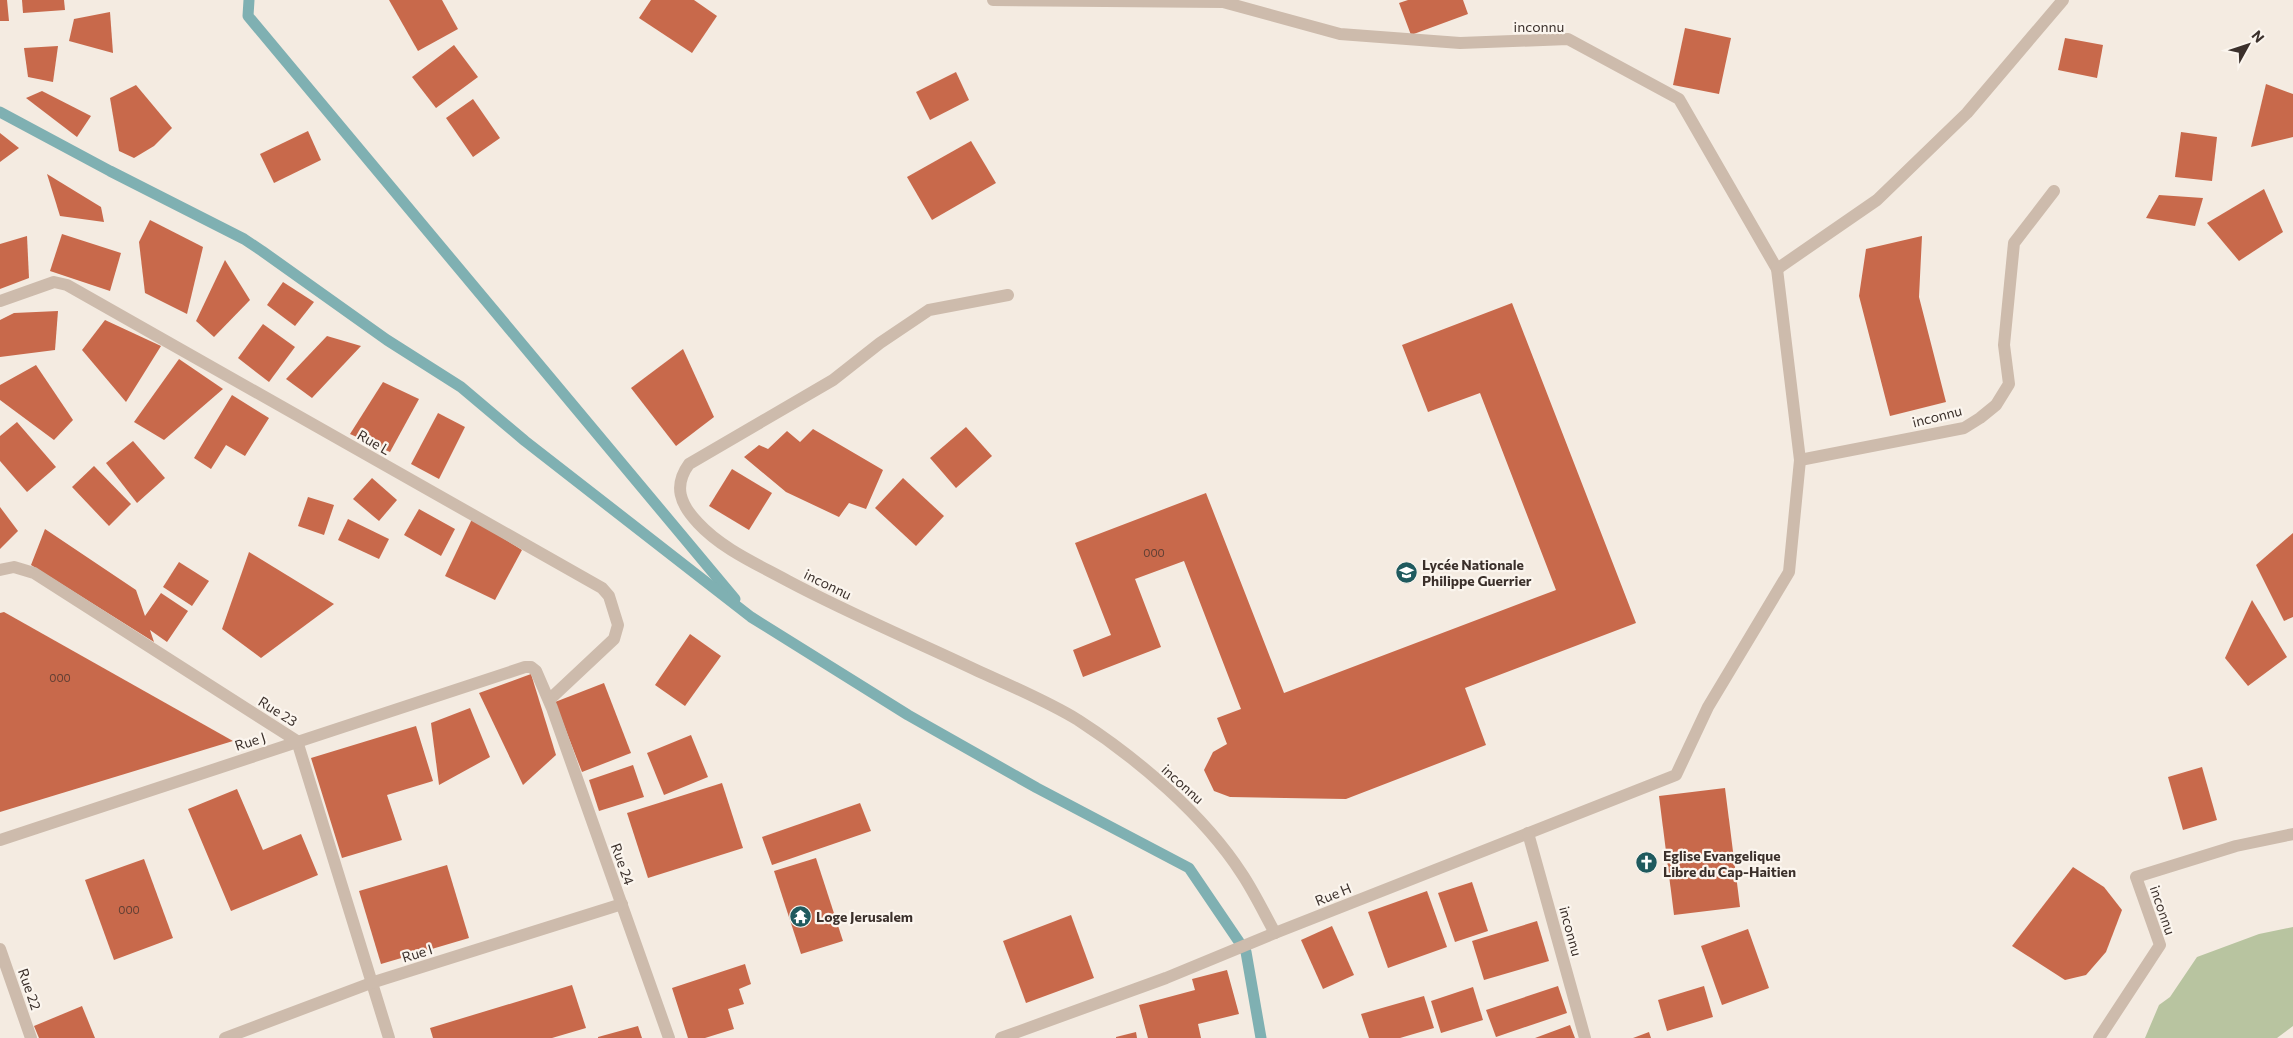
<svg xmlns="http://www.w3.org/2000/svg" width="2293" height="1038" font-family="Commissioner,sans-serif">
<rect width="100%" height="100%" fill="#f4ebe1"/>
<path fill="#b8c4a0" d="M2293,927V1026L2277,1038H2145L2159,1005L2170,997L2197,957L2259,934Z"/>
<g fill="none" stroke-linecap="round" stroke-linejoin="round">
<g stroke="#7fb0b2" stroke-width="11">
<path d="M249,0L248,16L735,599"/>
<path d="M0,112L110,171L244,239L262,251L387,340L461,387L525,441L751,617L908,715L1037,788L1189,868L1246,952L1261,1038"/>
</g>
</g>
<g fill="#c8694b">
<path d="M0,0H7L9,21H0Z"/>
<path d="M22,0H64L65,10L23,13Z"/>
<path d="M389,0H442L458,29L418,51Z"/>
<path d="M651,0H694L717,16L692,53L639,18Z"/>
<path d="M1408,0H1463L1468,14L1411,35L1399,3Z"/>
<path d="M110,12L113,53L69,41L74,19Z"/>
<path d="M1685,28L1731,38L1719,94L1673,85Z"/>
<path d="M2065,38L2103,45L2097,78L2058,70Z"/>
<path d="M454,45L478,77L436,108L412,77Z"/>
<path d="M58,46L53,82L28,77L24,48Z"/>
<path d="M956,72L969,100L930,120L916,92Z"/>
<path d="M2266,84L2293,94V137L2251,147Z"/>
<path d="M136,85L172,128L154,146L134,158L119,151L110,98Z"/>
<path d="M42,91L91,116L77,137L26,98Z"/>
<path d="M473,99L500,138L473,157L446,118Z"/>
<path d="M308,131L321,160L274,183L260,154Z"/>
<path d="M2181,132L2217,137L2212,181L2175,177Z"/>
<path d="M0,133L19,148L0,162Z"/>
<path d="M971,141L996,183L932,220L907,177Z"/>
<path d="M47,174L101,207L104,222L60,216Z"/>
<path d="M2264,189L2283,232L2239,261L2207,223Z"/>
<path d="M2159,195L2203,198L2195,226L2146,218Z"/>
<path d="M150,220L203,247L187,314L145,293L139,242Z"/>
<path d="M62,234L121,253L110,291L50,271Z"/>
<path d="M27,236L29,278L0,289V244Z"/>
<path d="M1922,236L1919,297L1946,402L1890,416L1859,296L1866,249Z"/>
<path d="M225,260L250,300L214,337L196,321Z"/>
<path d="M283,282L314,302L295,326L267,305Z"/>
<path d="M1512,303L1636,623L1465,688L1486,745L1346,799L1230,797L1214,791L1204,770L1213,752L1227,744L1217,718L1241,709L1184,561L1135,579L1161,647L1083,677L1073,650L1111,635L1075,543L1206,493L1284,693L1556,590L1480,393L1428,412L1402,345Z"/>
<path d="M58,311L55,350L0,357V320L14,313Z"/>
<path d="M105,320L161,346L126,402L82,350Z"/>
<path d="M263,324L295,347L269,382L238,358Z"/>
<path d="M327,336L361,346L312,398L286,379Z"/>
<path d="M683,349L714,417L676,446L631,388Z"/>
<path d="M179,359L223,389L164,440L134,422Z"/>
<path d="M36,365L73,420L54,440L0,400V385Z"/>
<path d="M383,382L419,399L390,452L350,434Z"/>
<path d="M232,395L269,418L245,456L226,445L211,469L194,458Z"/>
<path d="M438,413L465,427L439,479L411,464Z"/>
<path d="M17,422L56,467L27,492L0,461V436Z"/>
<path d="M966,427L992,456L956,488L930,458Z"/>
<path d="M813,429L883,470L866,509L849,503L839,517L786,492L744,457L759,445L768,449L787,431L800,442Z"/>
<path d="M133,441L165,478L137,503L106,463Z"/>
<path d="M94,466L131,504L109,526L72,487Z"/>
<path d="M732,469L772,493L749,530L709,506Z"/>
<path d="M372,478L397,500L379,521L353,499Z"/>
<path d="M903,478L944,516L916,546L875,508Z"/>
<path d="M308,497L334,505L324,535L298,526Z"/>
<path d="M0,507L18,531L0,549Z"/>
<path d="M419,509L455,529L441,556L404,535Z"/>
<path d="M348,519L389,539L379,559L338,540Z"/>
<path d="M472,519L522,550L495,600L445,576Z"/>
<path d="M45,529L136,590L145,616L161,593L188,611L167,642L150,630L154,642L31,565Z"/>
<path d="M2293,533V617L2284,621L2256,565Z"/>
<path d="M249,552L334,604L261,658L222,629Z"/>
<path d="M179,562L209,581L192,606L163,587Z"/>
<path d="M2252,600L2287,657L2248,686L2225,658Z"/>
<path d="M4,612L233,741L0,812V613Z"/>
<path d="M690,634L721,656L685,706L655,685Z"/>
<path d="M531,674L556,755L523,785L479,693Z"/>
<path d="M604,683L631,753L582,772L555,702Z"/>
<path d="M470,708L490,757L439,785L431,723Z"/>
<path d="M416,726L433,781L387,795L402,840L342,858L311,758Z"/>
<path d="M691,735L708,777L664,795L647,753Z"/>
<path d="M633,765L644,797L599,811L589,780Z"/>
<path d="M2202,767L2217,820L2183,830L2168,777Z"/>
<path d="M722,783L743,848L648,878L627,813Z"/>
<path d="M1725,788L1740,907L1674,915L1659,796Z"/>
<path d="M237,789L263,850L301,834L318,875L231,911L188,809Z"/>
<path d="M860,803L871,831L772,865L762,837Z"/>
<path d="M816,858L843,941L801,954L774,871Z"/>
<path d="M144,859L173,938L114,960L85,880Z"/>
<path d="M447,865L469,938L381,964L359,891Z"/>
<path d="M2073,867L2104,887L2122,910L2106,952L2086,975L2065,980L2012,946Z"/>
<path d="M1472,882L1488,931L1455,942L1438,893Z"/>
<path d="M1427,891L1447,947L1388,968L1368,912Z"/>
<path d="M1071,915L1094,978L1026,1003L1003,941Z"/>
<path d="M1537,921L1549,961L1484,980L1472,941Z"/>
<path d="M1332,926L1354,975L1323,989L1301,940Z"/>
<path d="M1748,929L1769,988L1722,1005L1701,946Z"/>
<path d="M745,964L751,984L739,989L744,1004L728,1009L734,1029L705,1038H688L672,988Z"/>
<path d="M1227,970L1239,1014L1198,1024L1201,1038H1148L1139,1005L1195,990L1192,979Z"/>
<path d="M572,985L586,1028L552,1038H433L430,1028Z"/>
<path d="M1558,986L1567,1013L1496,1037L1486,1010Z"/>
<path d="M1704,986L1713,1017L1667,1031L1658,1000Z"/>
<path d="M1473,987L1483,1020L1441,1033L1431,1001Z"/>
<path d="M1424,996L1434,1028L1400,1038H1369L1361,1014Z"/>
<path d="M82,1006L95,1038H39L34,1026Z"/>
<path d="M1570,1025L1575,1038H1535Z"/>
<path d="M638,1026L642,1038H598V1037Z"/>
<path d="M1136,1032L1137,1038H1116V1037Z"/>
<path d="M1649,1032L1651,1038H1633Z"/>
</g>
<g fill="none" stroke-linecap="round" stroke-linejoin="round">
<g stroke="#cdbbac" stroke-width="12">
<path d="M993,0L1223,2L1340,34L1460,43L1568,39L1679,99L1777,269L1800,460L1789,572L1708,707L1676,775L1275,933L1166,978L1001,1038"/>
<path d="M1777,269L1877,200L1967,113L2063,0"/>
<path d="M1008,295L929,310L880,343L833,380L689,464C673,486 680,504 698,523C722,549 757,564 788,581C850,614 915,641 978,671C1011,686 1047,701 1078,720C1137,758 1204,815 1242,874C1254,892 1264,913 1275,933"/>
<path d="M0,301L54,282L67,285L602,588L609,596L618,625L614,639L549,700"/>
<path d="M1800,460L1964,428L1980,418L1996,405L2009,384L2004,345L2014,243L2054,191"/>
<path d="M0,570L14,567L34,573L297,741L389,1038"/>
<path d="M1528,833L1585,1038"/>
<path d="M0,840L525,667H531L536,671L552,708L669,1038"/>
<path d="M0,949L31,1038"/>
<path d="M225,1038L371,983L622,904"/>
<path d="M2099,1038L2160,945L2136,877L2236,846L2293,834"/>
</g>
</g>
<defs>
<symbol id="school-disc" viewBox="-11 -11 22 22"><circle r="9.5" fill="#1f5a5e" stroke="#fbf5ee"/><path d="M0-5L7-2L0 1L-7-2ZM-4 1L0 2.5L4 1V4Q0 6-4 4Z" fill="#fff"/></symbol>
<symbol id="church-disc" viewBox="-11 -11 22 22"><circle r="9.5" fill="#1f5a5e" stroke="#fbf5ee"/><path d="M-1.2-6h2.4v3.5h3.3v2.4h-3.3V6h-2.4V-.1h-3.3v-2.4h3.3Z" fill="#fff"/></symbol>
<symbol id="temple-disc" viewBox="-11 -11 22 22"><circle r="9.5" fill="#1f5a5e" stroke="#fbf5ee"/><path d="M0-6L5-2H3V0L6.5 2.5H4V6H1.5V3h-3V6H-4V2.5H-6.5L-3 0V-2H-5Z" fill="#fff"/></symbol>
</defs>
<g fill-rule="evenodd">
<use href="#school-disc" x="1394" y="560" width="25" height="25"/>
<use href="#church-disc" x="1634" y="850" width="25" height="25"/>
<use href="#temple-disc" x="788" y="904" width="25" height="25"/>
</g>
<g text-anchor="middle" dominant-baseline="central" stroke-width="4.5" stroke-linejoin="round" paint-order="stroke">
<g font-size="11" fill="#5e3e33">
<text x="1154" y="552">000</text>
<text x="60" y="677">000</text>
<text x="129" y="909">000</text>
</g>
<g font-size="14" fill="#3b302b" stroke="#fbf5ee">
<text x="1539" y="26">inconnu</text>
<text transform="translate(1937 416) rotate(-14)">inconnu</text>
<text transform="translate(374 442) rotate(30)">Rue L</text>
<text transform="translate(828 584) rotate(26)">inconnu</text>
<text transform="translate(278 711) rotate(32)">Rue 23</text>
<text transform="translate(250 741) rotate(-18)">Rue J</text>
<text transform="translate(1183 784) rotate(42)">inconnu</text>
<text transform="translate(623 864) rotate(70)">Rue 24</text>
<text transform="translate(1333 894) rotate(-22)">Rue H</text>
<text transform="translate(2163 910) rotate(71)">inconnu</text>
<text transform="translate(1571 931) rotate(75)">inconnu</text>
<text transform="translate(417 953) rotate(-17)">Rue I</text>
<text transform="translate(30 989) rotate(71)">Rue 22</text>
</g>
<g font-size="14" font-weight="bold" fill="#3b302b" stroke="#fbf5ee" text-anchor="start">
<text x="1422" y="564">Lycée Nationale<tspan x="1422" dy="16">Philippe Guerrier</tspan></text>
<text x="1663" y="855">Eglise Evangelique<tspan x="1663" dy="16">Libre du Cap-Haitien</tspan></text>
<text x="816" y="916">Loge Jerusalem</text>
</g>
</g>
<g transform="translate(2248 45) rotate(50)" stroke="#fbf5ee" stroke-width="4" paint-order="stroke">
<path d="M0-4L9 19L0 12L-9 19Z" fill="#3b302b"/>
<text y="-8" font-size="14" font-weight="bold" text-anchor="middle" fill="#3b302b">N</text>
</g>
</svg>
